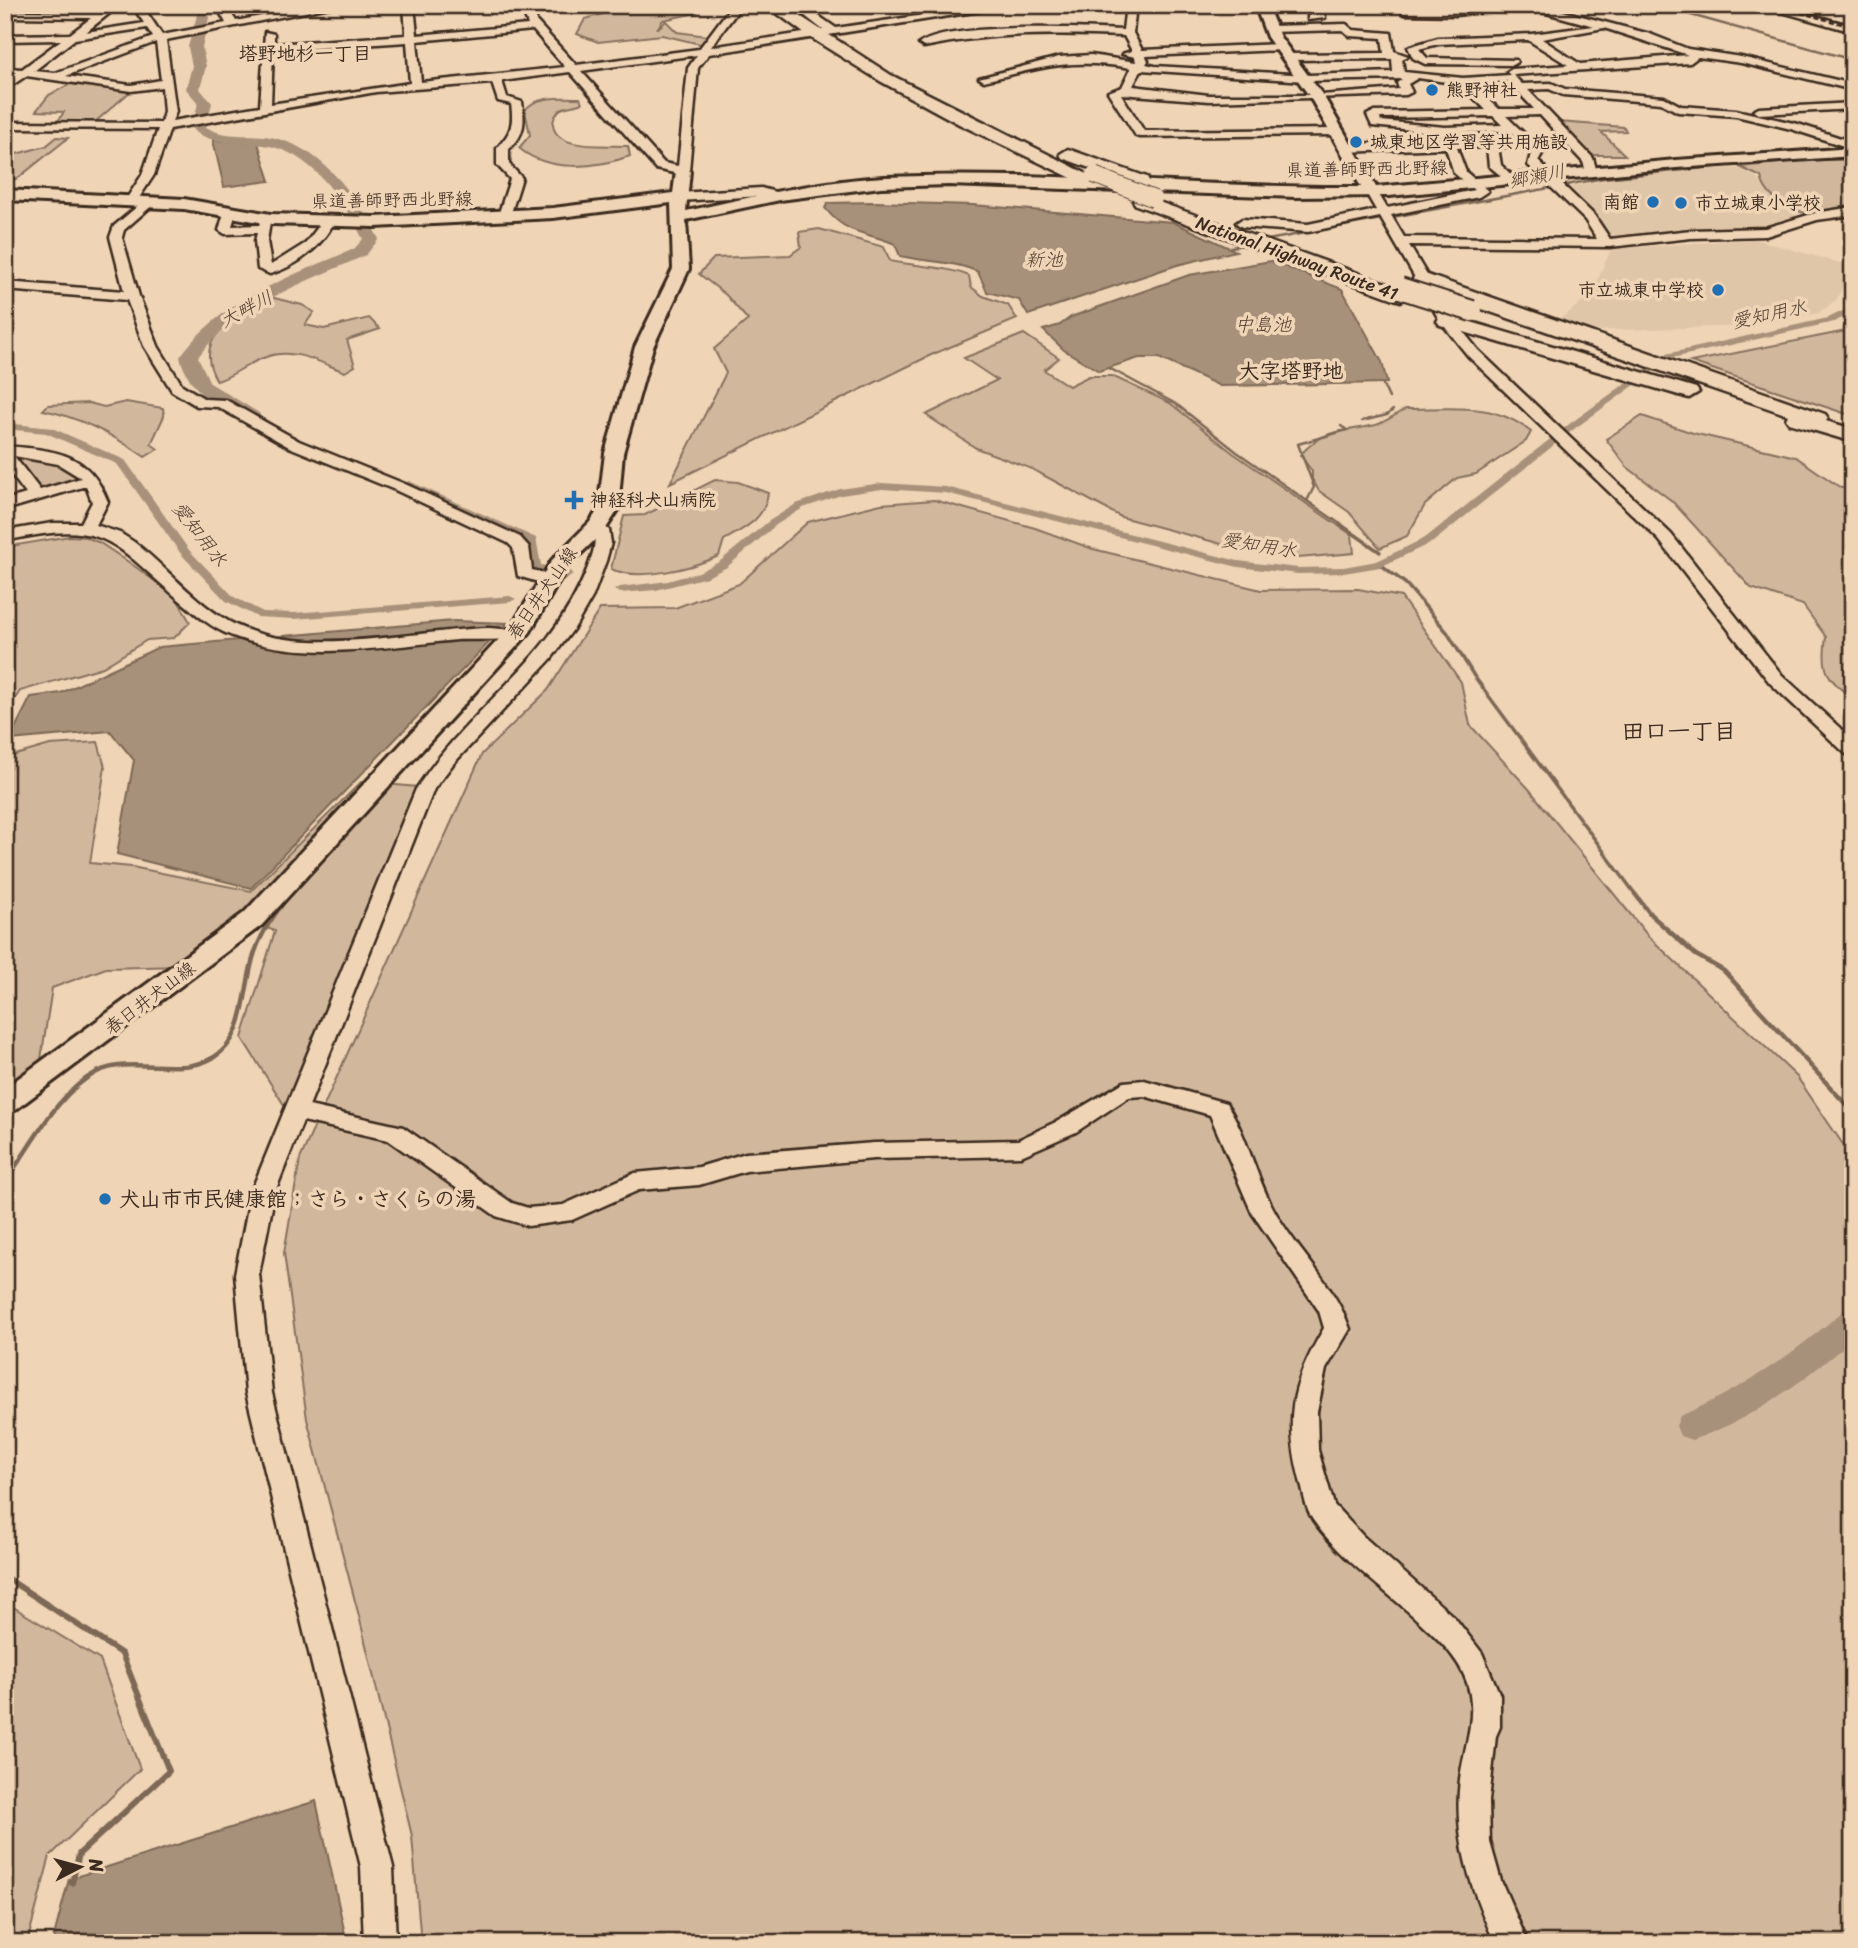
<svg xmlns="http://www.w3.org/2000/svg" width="1858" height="1948" font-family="Sriracha,'Klee One',sans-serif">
<rect width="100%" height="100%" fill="#efd4b6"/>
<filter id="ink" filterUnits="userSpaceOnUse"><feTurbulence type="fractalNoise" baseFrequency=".0143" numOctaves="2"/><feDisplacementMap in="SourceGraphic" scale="14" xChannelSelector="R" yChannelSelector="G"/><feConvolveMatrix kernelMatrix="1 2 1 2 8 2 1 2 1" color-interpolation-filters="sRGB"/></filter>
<g filter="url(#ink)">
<g fill="#e0c6a9">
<path d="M1745,168L1801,219L1781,228L1605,238L1563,188L1656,171Z"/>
<path d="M1754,239L1847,265L1845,284L1836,300L1819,313L1744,326L1588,331L1560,319L1591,295L1611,249Z"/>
</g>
<g fill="#d1b89d" stroke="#86715e" stroke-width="2">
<path d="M627,5H706L696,13L663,20L657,29L666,21L677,32L708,36L707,40L700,44L662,35L598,42L577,34L585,19L606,13L604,8Z"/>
<path d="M70,84L132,90L94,123L58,121L64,112L36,111L49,95Z"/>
<path d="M580,98L582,103C575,106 567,106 561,109C556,112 553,120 553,124C555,152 609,144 628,146L630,156C597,168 548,173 519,148L530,135L525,110C536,95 563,98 580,98Z"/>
<path d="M1558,122L1624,127L1626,131L1601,132L1625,155H1591Z"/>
<path d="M57,137L68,138L18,178L5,183V157L46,146Z"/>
<path d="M1806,160H1853V208C1843,210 1829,216 1819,215C1795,213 1767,202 1761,177L1740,167Z"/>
<path d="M819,229L884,247L890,261C914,266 949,267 969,276L971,287L983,296L1008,305L1017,319L931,355L670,483L726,373L714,349L748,320L726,295L699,274L714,258L790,255L801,247L799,232Z"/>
<path d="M274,298L302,305L314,312L305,325L324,329L369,318L380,329L347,340L355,366L345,372C319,362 293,347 266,357C249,362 234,376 217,381C189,334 239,316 274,298Z"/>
<path d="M1853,328V416L1691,362L1846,331Z"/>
<path d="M1024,334L1059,358L1044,370L1069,386L1089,376H1112L1170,403L1233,453L1352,535L1354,553L1298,558L1233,547L1121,517L1032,469L976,448L926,415L997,380L964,358Z"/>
<path d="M126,402L163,408L164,416L151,444L158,449L145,457C115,436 79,417 43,410L48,405L89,403L104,407Z"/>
<path d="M1406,409C1451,409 1494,401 1531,432L1526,441L1476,474L1457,478L1425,505L1407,536L1380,548L1349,512L1319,491L1312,479V471L1300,455C1327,426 1342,433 1376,425C1386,422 1396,414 1406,409Z"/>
<path d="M1642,416L1693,433L1796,457L1841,488L1853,487V699C1826,678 1821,670 1826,637L1803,605L1751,588L1672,501L1627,467L1606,439Z"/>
<path d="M9,453L58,460L86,479L41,492Z"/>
<path d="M715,480L738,482L768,493C765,519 745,528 724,540L719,556C691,568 640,582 611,569L624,516L645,515Z"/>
<path d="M934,500L1035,528L1093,549L1261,590L1358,589L1401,597L1461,682L1470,725L1529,789L1648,936L1797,1077L1853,1159V1943H421L412,1836L359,1616L307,1419L284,1253L300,1159L482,754L548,690L600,609L675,608L739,584L808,522L881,504Z"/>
<path d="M70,536L86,537L100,543L133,565L176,597L190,622L174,638L147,640L103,667L20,691L5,714V547Z"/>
<path d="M98,742L105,767L90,863L132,867L251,891L361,782L418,787L286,1108L242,1038L275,931L244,919L182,966L106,968L52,988L39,1072L5,1096V758L50,745Z"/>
<path d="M5,1602L100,1660L140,1769L50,1856L27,1943H5Z"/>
</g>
<g fill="#a8917a" stroke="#7c6855" stroke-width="2">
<path d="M213,140L258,143L270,181L224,187Z"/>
<path d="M874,202L973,205L1173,222L1236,251L1177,265L1028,315L1019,300L987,292L978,272C955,261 926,262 900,256L895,244C865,231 847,236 825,208L828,203Z"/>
<path d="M1271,261L1342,289L1382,362L1387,383L1220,386L1159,358H1139L1099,371L1064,350L1043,330L1060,325L1071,317L1189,275Z"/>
<path d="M453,621L508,623L251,888L117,854L134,760L110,731L9,740L31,697L61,693L159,647Z"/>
<path d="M316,1801L347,1943H59L54,1936L69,1879Z"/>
</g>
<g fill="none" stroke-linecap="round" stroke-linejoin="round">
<g stroke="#7c6855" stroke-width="2.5">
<path d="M1655,5L1853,60"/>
<path d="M5,9L21,5"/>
<path d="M1836,157L1853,158"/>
<path d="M1262,241L1604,178L1754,163"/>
<path d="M1231,247L1250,244"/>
<path d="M1109,368L1176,404L1237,452L1343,526"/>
<path d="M1383,385L1389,398"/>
<path d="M1362,421L1387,415L1393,410"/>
<path d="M1307,501L1314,487L1298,444L1347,430L1341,426"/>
</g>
<g stroke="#7c6855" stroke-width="3.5">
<path d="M1340,524L1380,552"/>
<path d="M1380,564L1406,584L1447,632L1474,676L1636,895"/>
<path d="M528,634L563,575"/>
<path d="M289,895L371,805"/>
</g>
<g stroke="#7c6855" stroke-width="4.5">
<path d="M1635,894L1651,915L1696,955L1724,971L1853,1112"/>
<path d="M5,1181C32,1146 56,1093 97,1072C135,1054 188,1081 221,1052C247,1030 244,982 255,952C262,931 276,912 290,894"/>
</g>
<path stroke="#7c6855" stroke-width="6" d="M5,1577L122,1654L169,1771L79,1854L72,1883"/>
<g fill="#a8917a" fill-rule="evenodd">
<path d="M1853,306V313L1834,322L1672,358L1574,429L1433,542L1380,567L1344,573L1298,574L1238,567L946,493L882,489L841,495L803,508L776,525L727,567L707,577L656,590L620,593L614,590L620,587L668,581L699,572L719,562L769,521L796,504L840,489L882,483L946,487L1238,561L1298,568L1344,567L1377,561L1425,538L1568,425L1666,354L1828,318Z"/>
<path d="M5,423L52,428L125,460L189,550L234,597L263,612L294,613L510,596L516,599L510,602L294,619L257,617L226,601L181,554L117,464L46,433L5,429Z"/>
</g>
<g fill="#a8917a" fill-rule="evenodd">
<path d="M200,5H212L202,47L206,66L200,89L212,103L206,127C224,138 246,134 265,136C320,144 355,194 379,239L366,255C307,282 237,304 198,357L210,383L259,413L261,417L259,421L252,423C220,415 188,389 180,357C221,299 292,276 354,249L363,239C343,200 310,150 263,145C239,142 214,145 194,131L192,128L198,103L186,89L192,66L188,47Z"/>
<path d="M409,481L536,538L541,565L570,571L573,575L563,581L524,574L519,545L402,491L399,487Z"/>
<path d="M1853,1309V1339C1804,1381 1753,1419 1692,1440L1680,1436L1676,1426L1680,1416C1741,1390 1792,1355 1842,1312Z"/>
</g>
<defs>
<g id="minor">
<path d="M108,5H120L86,32L144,23L132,5H142L162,35L226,23L216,5H226L236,21L318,5H340L166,40L176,112L172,121L260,106L265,32L274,34V44L406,35L404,5H414L417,35L528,25L524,14L527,5H537L536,21L576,65L699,49L732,5H742L711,47L823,30L791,5H803L836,28L991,5H1018L709,54L698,68L689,171L683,175L656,169L570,72L502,81L507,97L522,102C525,122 525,135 509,149V164L522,178L510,216L504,220L498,216L510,179L497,165V148C511,133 514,125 511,104L498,101L492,83L376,92L170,129L154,175L135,204H127L125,201L142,175L158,129L5,128V122L161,123L164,112L162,87L131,91L26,76L5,90V82L14,75L5,74V68L22,69L61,40L5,41V35L70,34L91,18L5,17V11L99,12ZM147,28L153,37L55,73L34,71L75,39ZM533,30L565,67L421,82L417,41ZM156,42L161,80L131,85L66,76ZM407,42L410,83L271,104L273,51ZM697,55L688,68L678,166L664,163L581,71Z"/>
<path d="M1126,5H1136L1133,33L1142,50L1282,44L1287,47L1282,50L1146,56L1148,61L1146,64L1155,66L1308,75L1393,72L1392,59L1290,60L1285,57L1290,54L1384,53L1382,38L1350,36L1343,30L1270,32L1265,29L1270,26L1346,24L1353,30L1391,33L1394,51L1408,56L1402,59L1404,72L1463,78L1510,75L1507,72L1512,69L1568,65L1528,40L1438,44L1419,49L1427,58L1516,60L1517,62L1512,65L1425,64L1413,58L1408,47L1438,38L1532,34L1594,26L1524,7L1456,15L1404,14L1396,5L1456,9L1540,5L1650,34L1688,49L1741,57L1853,84V90L1741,63L1698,57L1690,63L1513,75L1522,84L1551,83L1565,89L1664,97L1681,106L1736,110L1798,124L1853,142V149L1791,129L1736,116L1678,112L1661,103L1563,95L1549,89L1528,90L1593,158L1597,172L1587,175L1583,162L1567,145H1537L1543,152L1538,161L1594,215L1610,239L1691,230L1765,228L1815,213L1853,207V215L1817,220L1766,236L1691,238L1610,247L1409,245L1453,319L1478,350L1671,534L1782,675L1853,740V755L1846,754L1770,683L1659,540L1468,356L1440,321L1380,217L1308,232L1242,227L1236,223L1242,219L1308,224L1376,210L1365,191L1371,187L1375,188L1387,208L1474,190L1454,173L1446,148L1345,152L1339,148L1345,144L1443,141L1441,133L1372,126L1367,115L1373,112L1486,110L1460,84L1418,78L1408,84L1412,92L1406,95L1209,101L1121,94L1144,131L1337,129L1343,132L1337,135L1140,137L1136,136L1108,92L1122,87L1131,68C1070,58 1042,67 984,81L979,78L1059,57L1091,55L1136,62L1135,57L1122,54L1132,51L1124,36C1057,33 991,33 924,47L919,44C950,22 1081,28 1123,30ZM1604,28L1688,55L1580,64L1542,39ZM1141,70L1305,81L1402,79L1397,83L1399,89L1321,95H1209L1133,86ZM1508,81L1534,109H1499L1472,84ZM1540,115L1561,138L1530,139L1506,116ZM1493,116L1502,125L1445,127L1381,121L1380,118ZM1509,131L1517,139L1455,141L1452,133ZM1524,146L1531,153L1528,165L1585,220L1597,239L1404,237L1391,215L1479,197L1488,191L1466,172L1457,148L1487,147L1489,166L1511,184L1517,180L1501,165L1498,147Z"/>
<path d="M1313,5H1323L1325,18L1308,20V16L1315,14Z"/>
<path d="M1757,5H1775L1853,26V32Z"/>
<path d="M1853,103V109L1759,114L1753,111L1759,108Z"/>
<path d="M761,188L786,195L780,199L761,196L679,201L673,197L679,193Z"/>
<path d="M145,200L155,203L124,230L122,237L139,296L158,346L182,385L205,399L226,400L299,441L405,484L520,537L529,547L532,570L554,576V584L548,585L518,576L513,548L508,543L395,490L289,447L218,407L197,406L172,391L144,346L127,300L5,290V282L124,291L110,237L114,226Z"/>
<path d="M230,209L236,213L232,226L259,225L263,216H271L267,241L271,265L306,243L324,219L334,222C321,247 298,266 270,274L258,269L255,241L257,233L225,234L219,230L224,213Z"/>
<path d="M5,446C55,450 89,452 108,502L96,525L120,533L134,542C166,567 193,601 228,621C298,661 412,630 489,628L515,630L524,635C517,642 470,639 457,640C383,647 301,663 230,635C212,628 197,615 182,602C110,541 107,518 5,541V531L52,523H81L92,502L86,486L5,510V500L26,494L5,466ZM14,456L58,464L81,478L40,490Z"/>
<path d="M598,521L609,530L611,543L606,561L593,596L575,627L551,659L453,764L434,789L309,1106L403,1127L512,1203L528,1208L563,1205L635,1173L699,1167L746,1153L874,1143L1018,1140L1060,1120L1124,1082L1144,1080L1226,1103C1246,1133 1254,1170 1270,1202C1292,1247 1333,1280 1350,1329L1326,1369L1317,1412L1318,1450L1334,1505L1363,1536L1455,1618L1482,1653L1500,1695V1727L1496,1736L1489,1801L1490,1842L1501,1881L1528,1943H1495C1471,1889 1453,1839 1460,1779C1463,1753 1475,1722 1470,1695C1465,1661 1436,1637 1412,1615C1379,1585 1338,1556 1313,1520C1306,1510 1304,1496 1301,1484C1284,1420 1290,1386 1324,1328L1319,1311L1252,1213L1210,1115L1144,1096L1129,1097L1076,1132L1021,1156L874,1159L746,1171L699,1185L639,1190L572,1220L528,1226L496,1216L388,1140L303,1121L275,1192L259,1274L272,1393L393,1867L396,1943H364L361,1867L246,1393L235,1274L251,1192L416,789C430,768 445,749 462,731C512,676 561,638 588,567C593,553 599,539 590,526Z"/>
</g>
<path id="major" d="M1255,5H1267L1280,37L1324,97L1376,187L1676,160L1853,148V156L1676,168L1389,196L1295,197L949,185L881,187L780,200L686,220L689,269L653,347L623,453L618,510L605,530L567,567L530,632L262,925L15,1110L5,1113V1088L244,913L513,624L552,560L590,522L598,510L605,453L635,347L673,269L671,203L553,218L375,227L271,224L184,209L5,200V190L184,199L271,214L375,217L553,208L673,193L676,171L683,167L690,171L686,211C751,197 817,181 884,177C1043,170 1202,188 1361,187L1310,97L1267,37Z"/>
<g id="highway">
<path d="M766,5H783L891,75L1095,178L1092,182H1080L959,124L880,81L805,34Z"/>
<path d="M1068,149L1147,177L1152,186L1143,191L1137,190L1134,184L1062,158L1060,154Z"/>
<path d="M1142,196L1408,291L1410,295L1401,301L1394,299L1136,205L1133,201Z"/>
<path d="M1422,273L1825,414L1828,418L1826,421L1853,429V442L1789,423L1786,419L1788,415L1450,298L1415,283L1413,279L1415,275Z"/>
<path d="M1447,315L1696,388L1699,392L1689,398L1682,396L1440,325L1437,321L1440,317Z"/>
</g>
</defs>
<use href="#minor" stroke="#3b2a1e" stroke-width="5"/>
<use href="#major" stroke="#3b2a1e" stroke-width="6"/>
<use href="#highway" stroke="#3b2a1e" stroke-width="5"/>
<use href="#minor" fill="#efd4b6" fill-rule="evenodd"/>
<use href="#major" fill="#efd4b6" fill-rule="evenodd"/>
<use href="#highway" fill="#efd4b6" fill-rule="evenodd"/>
<path stroke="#3b2a1e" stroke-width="2.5" stroke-dasharray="5 2.5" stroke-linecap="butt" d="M1772,5L1853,27"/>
<defs>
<path id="highway-bridge-far1" d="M1094,175L1154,199"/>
<path id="highway-bridge" d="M1400,288L1472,311"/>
</defs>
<use href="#highway-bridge-far1" stroke="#3b2a1e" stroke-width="18" stroke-linecap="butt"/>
<use href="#highway-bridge" stroke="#3b2a1e" stroke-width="24" stroke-linecap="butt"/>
<use href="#highway-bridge-far1" stroke="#efd4b6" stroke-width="16"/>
<use href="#highway-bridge" stroke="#efd4b6" stroke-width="20"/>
</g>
</g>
<g fill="#1f6fb2" stroke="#efd4b6" stroke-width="2.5">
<circle cx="1432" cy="90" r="7"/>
<circle cx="1356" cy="142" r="7"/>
<circle cx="1653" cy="202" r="7"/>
<circle cx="1681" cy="203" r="7"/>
<circle cx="1718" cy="290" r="7"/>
<path d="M570.5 489.5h7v7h7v7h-7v7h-7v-7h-7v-7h7z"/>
<circle cx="105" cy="1199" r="7"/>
</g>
<g text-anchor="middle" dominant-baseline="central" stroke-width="7" stroke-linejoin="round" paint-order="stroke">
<g font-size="18" font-weight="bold" fill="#3b2a1e" stroke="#efd4b6" text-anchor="start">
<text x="1446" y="90">熊野神社</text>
<text x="1370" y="142">城東地区学習等共用施設</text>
<text x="1639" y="202" text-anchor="end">南館</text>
<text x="1695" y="203">市立城東小学校</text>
<text x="1704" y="290" text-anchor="end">市立城東中学校</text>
<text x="590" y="500">神経科犬山病院</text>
</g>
<g font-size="18" fill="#3b2a1e" stroke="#efd4b6">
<text transform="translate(1367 169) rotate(-1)">県道善師野西北野線</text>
<text transform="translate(392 200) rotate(-1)">県道善師野西北野線</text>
<text transform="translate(1297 258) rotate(20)">National Highway Route 41</text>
<text transform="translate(542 593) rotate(-55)">春日井犬山線</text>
<text transform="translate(150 998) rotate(-37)">春日井犬山線</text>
</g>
<g font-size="19" font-weight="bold" fill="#3b2a1e" stroke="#efd4b6">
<text x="305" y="53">塔野地杉一丁目</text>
</g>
<g font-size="19" font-style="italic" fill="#513f30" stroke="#efd4b6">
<text transform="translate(1537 176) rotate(-11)">郷瀬川</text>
<text x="1044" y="259">新池</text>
<text transform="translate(246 309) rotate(-28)">大畔川</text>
<text transform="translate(1769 314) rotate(-12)">愛知用水</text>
<text x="1263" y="324">中島池</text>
<text transform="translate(200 534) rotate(52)">愛知用水</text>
<text transform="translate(1259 545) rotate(9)">愛知用水</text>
</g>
<g font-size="21" font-weight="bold" fill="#3b2a1e" stroke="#efd4b6">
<text x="1291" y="371">大字塔野地</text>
</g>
<g font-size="21" font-weight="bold" fill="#3b2a1e" stroke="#efd4b6" text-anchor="start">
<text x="119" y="1199">犬山市市民健康館；さら・さくらの湯</text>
</g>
<g font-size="23" font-weight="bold" fill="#3b2a1e" stroke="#efd4b6">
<text x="1679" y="731">田口一丁目</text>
</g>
</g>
<rect width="1858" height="1948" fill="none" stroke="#efd4b6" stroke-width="28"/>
<rect x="14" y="14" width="1830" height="1920" fill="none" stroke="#3b2a1e" stroke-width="2.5" filter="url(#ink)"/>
<g transform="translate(80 1867) rotate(84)" stroke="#efd4b6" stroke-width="5" paint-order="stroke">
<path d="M0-5L12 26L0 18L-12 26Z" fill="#3b2a1e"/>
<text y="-10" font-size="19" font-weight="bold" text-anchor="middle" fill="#3b2a1e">N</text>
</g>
</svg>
